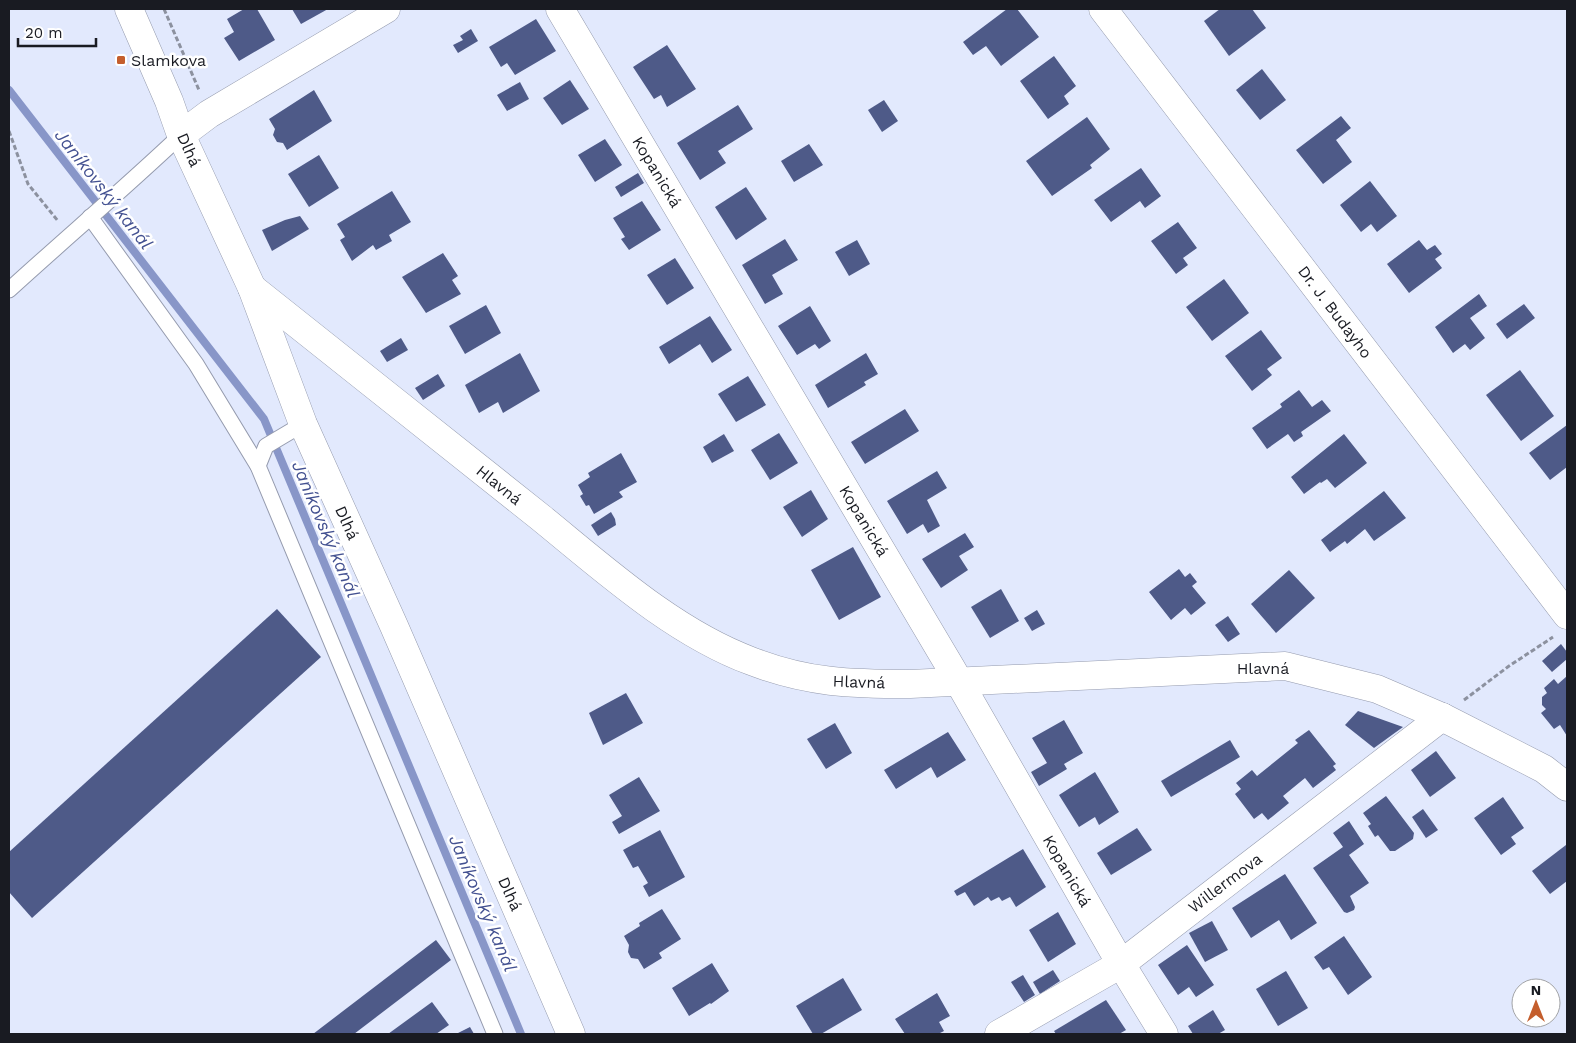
<svg xmlns="http://www.w3.org/2000/svg" width="1576" height="1043" font-family="'Work Sans',sans-serif">
<rect width="100%" height="100%" fill="#e2e9fd"/>
<g fill="none" stroke-linecap="round" stroke-linejoin="round">
<path stroke="#8896c8" stroke-width="8" d="M9,90L264,419L521,1034"/>
</g>
<g fill="#4e5a88">
<path d="M244,9H257L275,40L239,61L224,38L234,32L227,19Z"/>
<path d="M292,9H328L301,24Z"/>
<path d="M1007,9H1017L1039,37L1001,66L986,46L973,55L963,42Z"/>
<path d="M1220,9H1252L1266,28L1229,56L1204,21Z"/>
<path d="M536,19L556,51L515,75L507,63L501,67L489,47Z"/>
<path d="M471,29L478,41L458,53L453,45L463,40L460,36Z"/>
<path d="M667,45L696,89L667,107L661,95L654,99L633,67Z"/>
<path d="M1054,56L1076,86L1064,96L1069,104L1048,119L1020,81Z"/>
<path d="M1262,69L1286,100L1260,120L1236,90Z"/>
<path d="M570,80L589,109L562,125L543,98Z"/>
<path d="M520,82L529,99L507,111L497,95Z"/>
<path d="M314,90L332,121L287,150L283,143L277,142L273,135L275,129L269,119Z"/>
<path d="M884,100L898,121L882,132L868,110Z"/>
<path d="M738,105L753,129L718,151L726,163L700,180L677,143Z"/>
<path d="M1341,116L1351,128L1336,140L1352,162L1323,184L1296,150Z"/>
<path d="M1087,117L1110,149L1090,165L1092,168L1052,196L1026,161Z"/>
<path d="M605,139L622,165L595,182L578,155Z"/>
<path d="M809,144L823,165L794,182L781,161Z"/>
<path d="M319,155L339,188L309,207L288,174Z"/>
<path d="M1141,168L1161,196L1145,208L1140,201L1111,222L1094,200Z"/>
<path d="M638,173L644,183L621,197L615,187Z"/>
<path d="M1370,181L1397,216L1377,232L1371,224L1361,232L1340,205Z"/>
<path d="M746,187L767,219L736,240L715,207Z"/>
<path d="M392,191L411,222L389,235L392,241L376,250L373,245L352,261L340,240L345,237L337,224Z"/>
<path d="M642,201L661,230L629,250L621,239L625,237L613,218Z"/>
<path d="M300,216L309,229L272,251L262,230L285,220Z"/>
<path d="M1178,222L1197,248L1183,258L1188,265L1176,274L1151,241Z"/>
<path d="M785,239L798,260L772,275L783,294L765,304L742,265Z"/>
<path d="M857,240L870,264L849,276L835,252Z"/>
<path d="M1419,240L1427,250L1435,245L1442,254L1435,259L1442,268L1409,293L1387,264Z"/>
<path d="M443,253L458,276L452,280L461,294L426,313L402,277Z"/>
<path d="M675,258L694,288L667,305L647,275Z"/>
<path d="M1224,279L1249,313L1212,341L1186,307Z"/>
<path d="M1479,294L1487,306L1470,318L1485,338L1470,350L1465,344L1453,353L1435,327Z"/>
<path d="M1524,304L1535,318L1507,339L1496,324Z"/>
<path d="M486,305L501,333L465,354L449,326Z"/>
<path d="M810,306L831,341L819,349L815,344L797,355L778,326Z"/>
<path d="M710,316L732,350L712,363L700,344L669,364L659,347Z"/>
<path d="M1261,330L1282,358L1267,369L1272,375L1252,391L1225,356Z"/>
<path d="M401,338L408,350L387,362L380,351Z"/>
<path d="M520,353L540,391L503,413L498,402L479,413L465,385Z"/>
<path d="M866,353L878,374L864,382L866,385L828,408L815,385Z"/>
<path d="M1520,370L1554,416L1521,441L1486,395Z"/>
<path d="M438,374L445,386L423,400L415,388Z"/>
<path d="M748,376L766,405L736,422L718,394Z"/>
<path d="M1299,390L1312,407L1322,400L1331,411L1301,432L1303,436L1294,442L1288,434L1267,449L1252,428L1282,407L1280,404Z"/>
<path d="M905,409L919,431L865,464L851,442Z"/>
<path d="M1567,425V467L1550,480L1529,453Z"/>
<path d="M779,433L798,463L770,480L751,450Z"/>
<path d="M724,434L734,451L712,463L703,447Z"/>
<path d="M1344,434L1367,463L1335,488L1327,479L1321,483L1320,482L1304,494L1291,477Z"/>
<path d="M621,453L637,482L619,492L623,497L594,514L589,505L586,506L580,496L583,494L578,485L590,477L588,473Z"/>
<path d="M937,471L947,488L927,500L940,526L928,533L923,524L907,534L887,501Z"/>
<path d="M811,490L828,519L802,537L783,507Z"/>
<path d="M1384,491L1406,518L1374,541L1365,529L1347,544L1345,541L1330,552L1321,540Z"/>
<path d="M611,512L615,519L616,525L598,536L591,525Z"/>
<path d="M965,533L974,547L959,556L968,570L941,588L922,559Z"/>
<path d="M853,547L881,597L839,620L811,570Z"/>
<path d="M1179,569L1185,577L1190,573L1197,582L1192,586L1206,603L1191,615L1185,608L1171,620L1149,592Z"/>
<path d="M1289,570L1315,598L1276,633L1251,604Z"/>
<path d="M1001,589L1019,621L990,638L971,607Z"/>
<path d="M277,609L321,657L32,918L9,892V852Z"/>
<path d="M1037,610L1045,624L1032,631L1024,618Z"/>
<path d="M1228,616L1240,634L1228,642L1215,625Z"/>
<path d="M1561,644L1567,652V659L1552,672L1542,661Z"/>
<path d="M1567,676V736L1560,725L1554,729L1541,713L1546,709L1542,705V697L1547,693L1544,688L1554,679L1558,684Z"/>
<path d="M626,693L643,723L603,745L589,713Z"/>
<path d="M1358,711L1403,727L1374,748L1345,725Z"/>
<path d="M1064,720L1083,753L1064,764L1067,769L1039,786L1031,772L1047,763L1032,738Z"/>
<path d="M835,723L852,753L826,769L807,739Z"/>
<path d="M1309,730L1336,764L1333,766L1336,770L1313,788L1305,778L1283,796L1289,803L1268,820L1262,813L1254,819L1235,794L1241,789L1236,783L1252,770L1257,776L1298,743L1295,740Z"/>
<path d="M948,732L966,760L937,778L931,767L896,789L884,770Z"/>
<path d="M1230,740L1240,757L1171,797L1161,781Z"/>
<path d="M1436,751L1456,778L1430,797L1411,770Z"/>
<path d="M1095,772L1119,812L1099,825L1095,817L1079,827L1059,795Z"/>
<path d="M639,777L660,811L619,834L612,822L622,816L609,795Z"/>
<path d="M1386,796L1414,833L1413,839L1395,851H1390L1378,835L1375,837L1368,826L1371,824L1363,813Z"/>
<path d="M1503,797L1524,828L1511,837L1516,844L1501,855L1474,818Z"/>
<path d="M1423,809L1438,830L1426,838L1412,817Z"/>
<path d="M1349,821L1364,844L1349,855L1369,883L1350,896L1355,907L1354,910L1347,913L1344,912L1313,868L1343,847L1333,833Z"/>
<path d="M1137,828L1152,850L1111,875L1097,853Z"/>
<path d="M660,830L685,877L649,897L643,886L648,883L638,866L633,868L623,850Z"/>
<path d="M1566,845L1567,881L1550,894L1532,871Z"/>
<path d="M1023,849L1046,887L1016,907L1010,897L1002,901L999,897L991,901L988,897L974,906L965,892L957,896L954,891Z"/>
<path d="M1285,874L1317,923L1291,940L1279,920L1251,938L1232,908Z"/>
<path d="M662,909L681,939L659,953L662,958L644,969L638,959L631,958L628,952L629,945L624,936L640,926L639,923Z"/>
<path d="M1058,912L1076,944L1048,962L1029,930Z"/>
<path d="M1212,921L1228,950L1205,962L1189,933Z"/>
<path d="M1344,936L1372,977L1348,995L1329,967L1323,970L1314,957Z"/>
<path d="M436,940L451,960L354,1034H313Z"/>
<path d="M1187,945L1214,985L1196,997L1189,987L1178,995L1158,965Z"/>
<path d="M712,963L729,991L711,1004L710,1003L689,1016L672,988Z"/>
<path d="M1053,970L1060,981L1040,994L1033,982Z"/>
<path d="M1286,971L1308,1008L1278,1026L1256,989Z"/>
<path d="M1023,975L1035,995L1024,1002L1011,982Z"/>
<path d="M843,978L862,1010L821,1034H813L796,1006Z"/>
<path d="M937,993L950,1016L939,1022L944,1031L938,1034H905L895,1019Z"/>
<path d="M1106,1000L1126,1030L1119,1034H1056L1054,1031Z"/>
<path d="M432,1002L449,1025L436,1034H388Z"/>
<path d="M1213,1010L1225,1030L1218,1034H1193L1188,1026Z"/>
<path d="M470,1027L474,1034H456Z"/>
</g>
<g fill="none" stroke-linecap="round" stroke-linejoin="round">
<defs>
<g id="service">
<path d="M90,217L196,364L258,466L495,1034"/>
<path d="M9,290C66,238 125,188 181,135"/>
<path d="M258,466L266,446L303,424"/>
</g>
<g id="minor">
<path d="M560,9L951,668L1121,964L1164,1034"/>
<path d="M1103,9L1567,615"/>
<path d="M181,135L209,114L386,9"/>
<path d="M252,288C348,364 444,441 540,517C604,569 673,632 751,661C808,683 851,684 910,684L1285,666L1377,689L1442,717L1544,769L1567,787"/>
<path d="M999,1034L1121,964L1442,717"/>
</g>
<path id="tertiary" d="M129,9L169,101L181,135L252,288L303,424L394,626L571,1034"/>
</defs>
<use href="#service" stroke="#959bae" stroke-width="17"/>
<use href="#minor" stroke="#959bae" stroke-width="29"/>
<use href="#tertiary" stroke="#959bae" stroke-width="29"/>
<g stroke="#8c919f" stroke-width="3" stroke-dasharray="5 2.5" stroke-linecap="butt">
<path d="M164,9L199,90"/>
<path d="M9,131L28,184L58,221"/>
<path d="M1464,700L1509,666L1553,637"/>
</g>
<use href="#service" stroke="#fff" stroke-width="15"/>
<use href="#minor" stroke="#fff" stroke-width="28"/>
<use href="#tertiary" stroke="#fff" stroke-width="28"/>
</g>
<rect fill="#c45e2d" stroke="#fff" stroke-width="2" x="116" y="55" width="10" height="10" rx="2.5"/>
<g text-anchor="middle" dominant-baseline="central" stroke-width="5" stroke-linejoin="round" paint-order="stroke">
<g font-size="16" fill="#191b22" stroke="#fff" text-anchor="start">
<text x="131" y="60">Slamkova</text>
</g>
<g font-size="16" fill="#191b22" stroke="#fff">
<text transform="translate(189 150) rotate(66)">Dlhá</text>
<text transform="translate(657 172) rotate(59)">Kopanická</text>
<text transform="translate(1335 312) rotate(53)">Dr. J. Budayho</text>
<text transform="translate(499 485) rotate(39)">Hlavná</text>
<text transform="translate(864 521) rotate(59)">Kopanická</text>
<text transform="translate(347 523) rotate(66)">Dlhá</text>
<text x="1263" y="668">Hlavná</text>
<text transform="translate(859 682) rotate(2)">Hlavná</text>
<text transform="translate(1067 871) rotate(60)">Kopanická</text>
<text transform="translate(1225 883) rotate(-37)">Willermova</text>
<text transform="translate(510 894) rotate(66)">Dlhá</text>
</g>
<g font-size="18" font-style="italic" fill="#435191" stroke="#fff">
<text transform="translate(104 189) rotate(52)">Janíkovský kanál</text>
<text transform="translate(326 529) rotate(67)">Janíkovský kanál</text>
<text transform="translate(483 903) rotate(67)">Janíkovský kanál</text>
</g>
</g>
<rect width="1576" height="1043" fill="none" stroke="#191b22" stroke-width="20"/>
<g transform="translate(1536 1003)"><circle r="24" fill="#ffffff" stroke="#a3a4a7"/>
<path d="M0-4L9 19L0 12L-9 19Z" fill="#c45e2d"/>
<text y="-8" font-size="14" font-weight="bold" text-anchor="middle" fill="#191b22">N</text>
</g>
<path d="M18 38v8h78v-8" fill="none" stroke="#191b22" stroke-width="2.5"/>
<text x="25" y="38" font-size="15" fill="#191b22" stroke="#ffffff" stroke-width="4" paint-order="stroke">20 m</text>
</svg>
